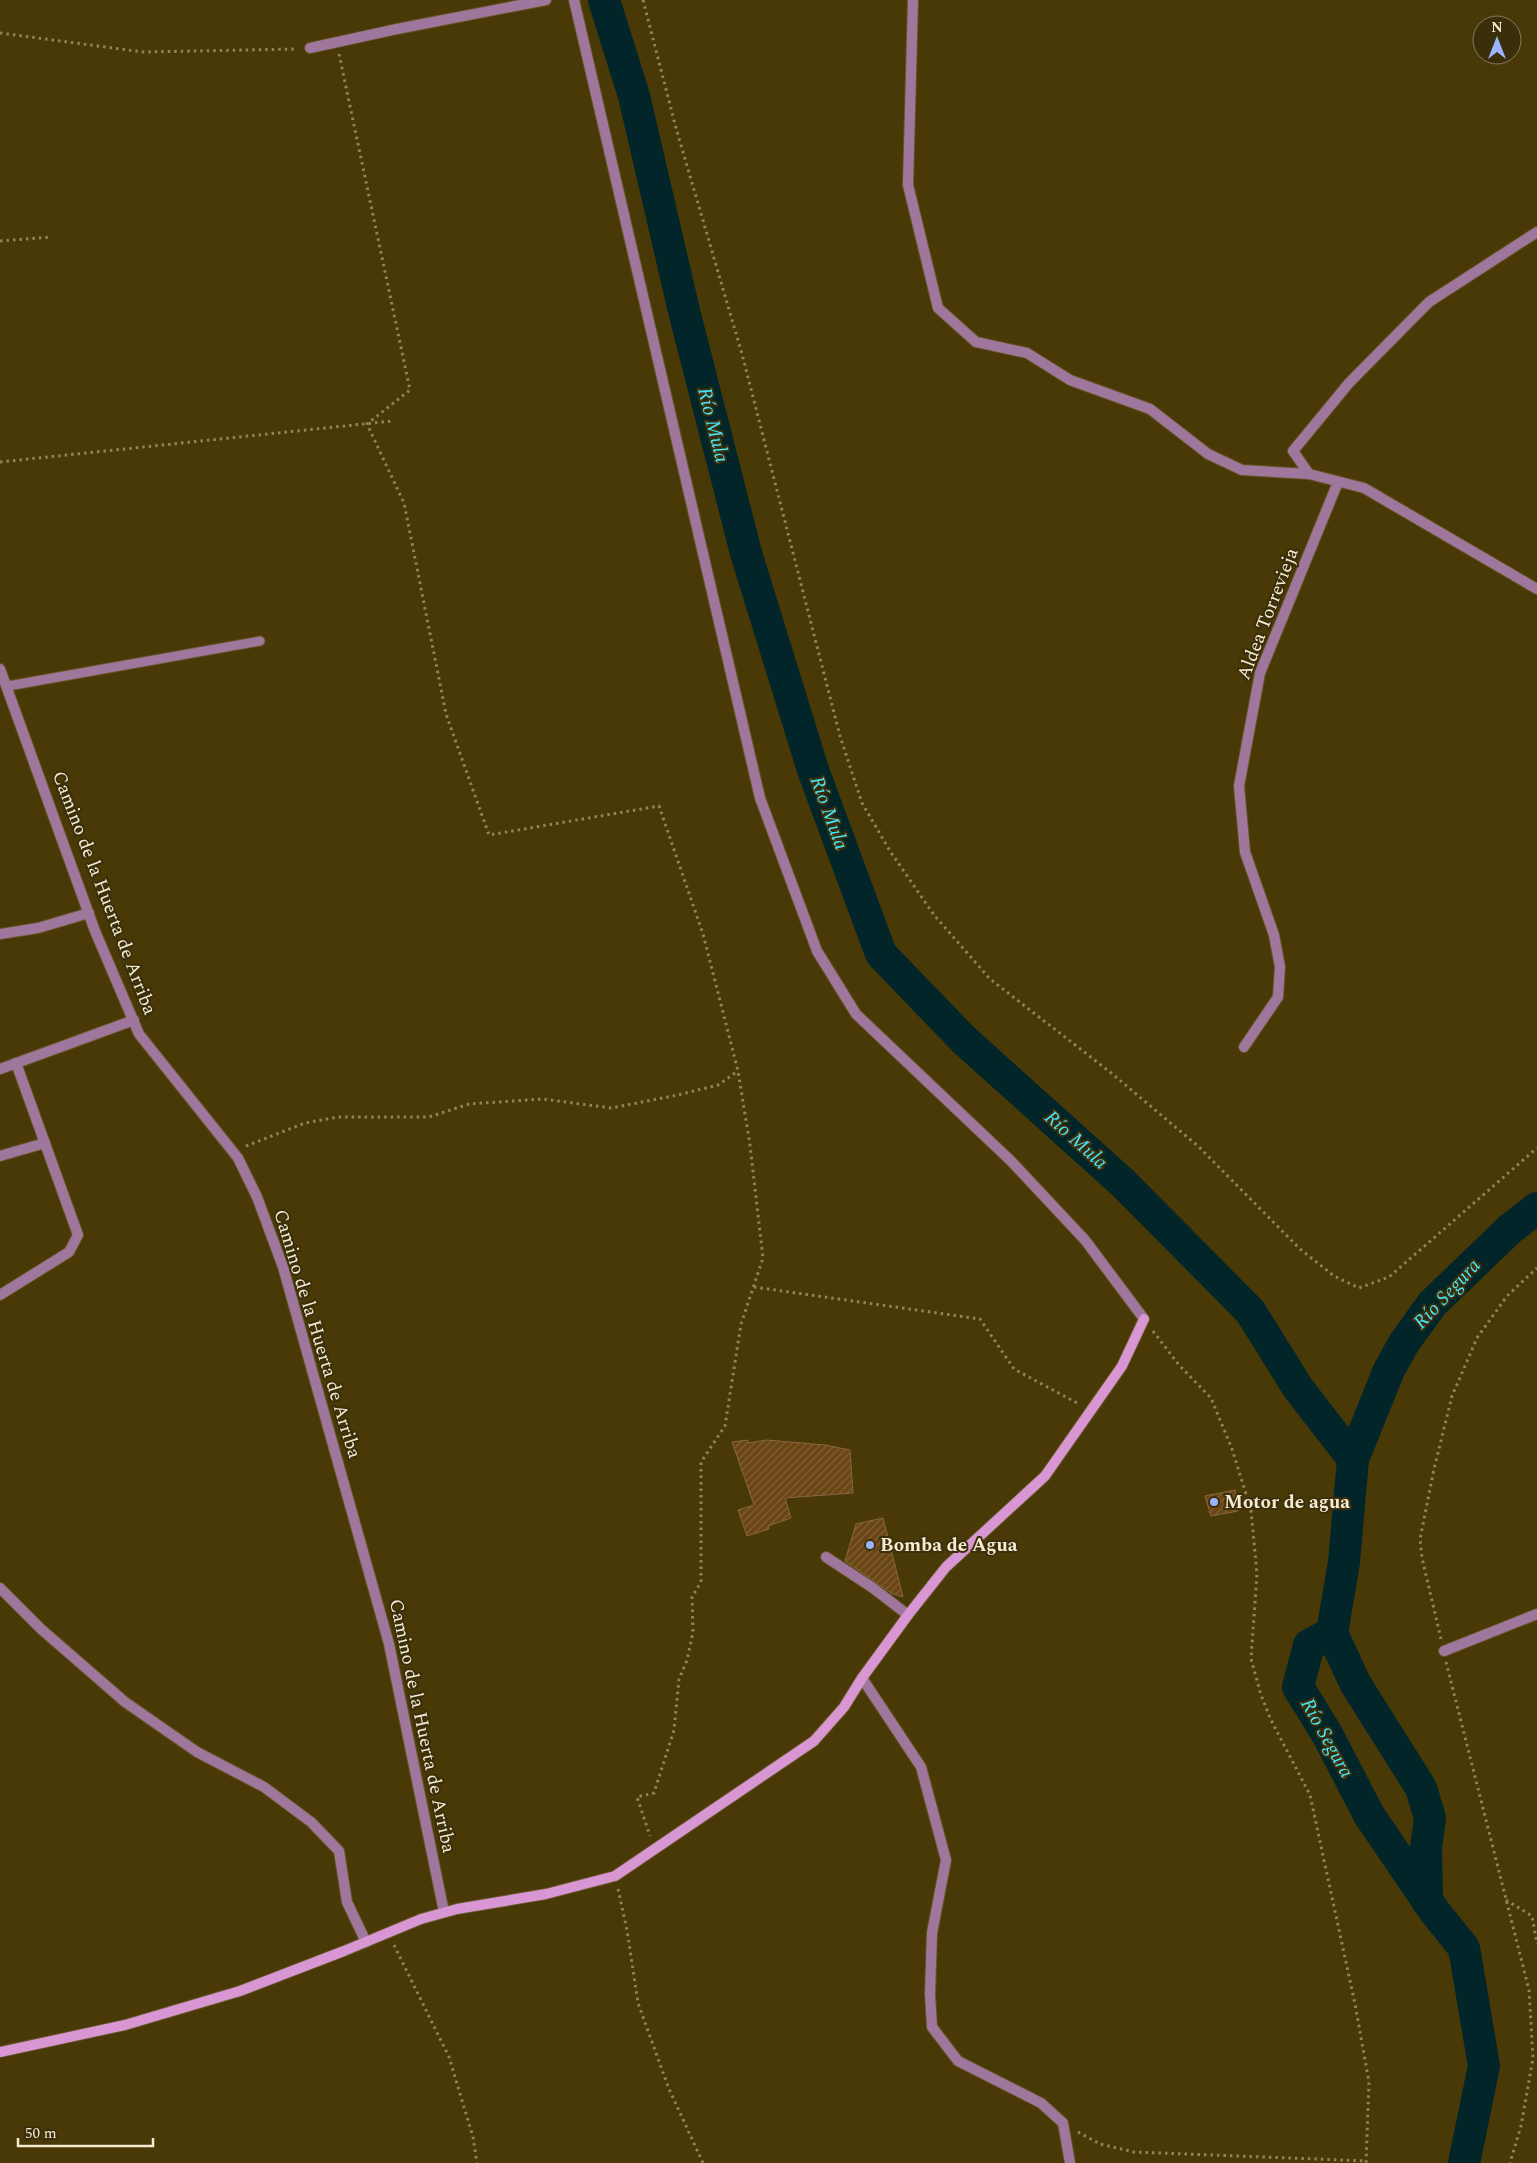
<svg xmlns="http://www.w3.org/2000/svg" width="1537" height="2163" font-family="Spectral,serif">
<defs>
<pattern id="building-hatch" width="6" height="6" patternUnits="userSpaceOnUse" patternTransform="scale(1.25)"><rect width="6" height="6" fill="#6a4513"/><path d="M-1 1l2-2M0 6l6-6M5 7l2-2" fill="none" stroke="#806034"/></pattern>
</defs>
<rect width="100%" height="100%" fill="#493906"/>
<g fill="none" stroke-linecap="round" stroke-linejoin="round">
<g stroke="#02252a" stroke-width="32">
<path d="M604,0L634,96L685,315L746,553L813,770L881,954L964,1040L1123,1183L1250,1311L1298,1388L1353,1459"/>
<path d="M1332,1633L1355,1683L1421,1788L1430,1818L1426,1848L1427,1901"/>
<path d="M1464,2163L1484,2066L1464,1948L1435,1912L1369,1815L1327,1734L1298,1687L1309,1645L1332,1633L1344,1562L1353,1459L1389,1370L1404,1343L1432,1304L1510,1229L1537,1208"/>
</g>
</g>
<g fill="url(#building-hatch)" stroke="#886742">
<path d="M748,1440V1443L767,1440L825,1445L850,1450L853,1493L785,1498L791,1518L768,1526L769,1529L747,1536L738,1510L754,1505L732,1442Z"/>
<path d="M1235,1490L1238,1511L1211,1516L1205,1496Z"/>
<path d="M883,1518L903,1597L891,1593L845,1561L856,1524Z"/>
</g>
<g fill="none" stroke-linecap="round" stroke-linejoin="round">
<defs>
<path id="lane" d="M8,686L260,641"/>
<g id="street">
<path d="M574,0L760,798L817,951L856,1014L1011,1161L1085,1240L1144,1319"/>
<path d="M913,0L908,185L938,308L976,342L1027,353L1070,380L1150,409L1208,454L1242,470L1309,474L1364,488L1537,589"/>
<path d="M310,48L397,29L546,0"/>
<path d="M1309,474L1293,451L1349,383L1429,302L1537,232"/>
<path d="M0,669L95,931L139,1034L238,1158L257,1197L283,1267L389,1644L444,1912"/>
<path d="M0,934L38,928L89,913"/>
<path d="M1244,1047L1278,997L1280,967L1274,935L1245,852L1239,786L1260,673L1338,482"/>
<path d="M0,1069L134,1020"/>
<path d="M0,1156L45,1143"/>
<path d="M0,1295L69,1252L78,1235L16,1063"/>
<path d="M826,1557L873,1588L908,1615"/>
<path d="M0,1588L41,1629L125,1702L197,1752L264,1787L311,1822L339,1851L347,1902L366,1942"/>
<path d="M1444,1651L1537,1614"/>
<path d="M862,1678L921,1767L946,1860L932,1933L930,1994L932,2027L958,2061L1041,2103L1063,2123L1070,2163"/>
</g>
<path id="secondary" d="M0,2052L125,2025L240,1991L344,1951L421,1919L457,1909L546,1894L615,1876L814,1741L844,1707L862,1678L908,1615L946,1567L1045,1476L1122,1366L1144,1319"/>
</defs>
<use href="#lane" stroke="#655527" stroke-width="11"/>
<use href="#street" stroke="#655527" stroke-width="12"/>
<use href="#secondary" stroke="#655527" stroke-width="12"/>
<g stroke="#91845c" stroke-width="3" stroke-dasharray="2.5 4" stroke-linecap="butt">
<path d="M643,0L676,128L742,354L840,736L862,803L890,851L934,915L990,979L1110,1072L1199,1147L1300,1249L1334,1276L1359,1288L1389,1277L1537,1148"/>
<path d="M0,33L143,52L297,49"/>
<path d="M339,54L410,390L367,424L404,503L446,714L489,835L659,806L703,934L738,1071L750,1145L763,1258L741,1324L725,1426L701,1462V1582L692,1597L693,1632L687,1660L679,1679L674,1730L654,1793L637,1797L650,1836"/>
<path d="M0,241L52,237"/>
<path d="M0,462L392,421"/>
<path d="M246,1146L305,1123L338,1117H429L469,1104L543,1099L611,1108L678,1095L718,1085L738,1071"/>
<path d="M754,1287L980,1319L1014,1369L1079,1404"/>
<path d="M1153,1331L1179,1365L1211,1398L1232,1449L1251,1510L1257,1574L1251,1659L1261,1695L1271,1720L1310,1795L1355,2004L1369,2082L1366,2163"/>
<path d="M1441,1639L1422,1558L1420,1539L1434,1469L1452,1396L1477,1338L1507,1296L1537,1268"/>
<path d="M1446,1662L1529,1990L1533,2058L1521,2126L1510,2163"/>
<path d="M618,1889L627,1930L638,2003L669,2089L703,2163"/>
<path d="M1506,1900L1532,1916L1537,1944"/>
<path d="M394,1945L449,2057L473,2137L477,2163"/>
<path d="M1078,2132L1100,2144L1134,2152L1366,2161"/>
</g>
<use href="#lane" stroke="#a0779c" stroke-width="9"/>
<use href="#street" stroke="#a0779c" stroke-width="10"/>
<use href="#secondary" stroke="#d897d3" stroke-width="10"/>
</g>
<g fill="#9cb4fd" stroke="#3b2f0b" stroke-width="2">
<circle cx="1214" cy="1502" r="5"/>
<circle cx="870" cy="1545" r="5"/>
</g>
<g text-anchor="middle" dominant-baseline="central" stroke-width="4" stroke-linejoin="round" paint-order="stroke">
<g font-size="19" fill="#f5ebd3" stroke="#3b2f0b">
<text transform="translate(1268 614) rotate(-69)">Aldea Torrevieja</text>
<text transform="translate(104 893) rotate(69)">Camino de la Huerta de Arriba</text>
<text transform="translate(317 1334) rotate(73)">Camino de la Huerta de Arriba</text>
<text transform="translate(422 1726) rotate(78)">Camino de la Huerta de Arriba</text>
</g>
<g font-size="19" font-weight="bold" fill="#f5ebd3" stroke="#3b2f0b" text-anchor="start">
<text x="1224" y="1502">Motor de agua</text>
<text x="880" y="1545">Bomba de Agua</text>
</g>
<g font-size="20" font-style="italic" fill="#46e5fc" stroke="#3b2f0b">
<text transform="translate(713 425) rotate(76)">Río Mula</text>
<text transform="translate(829 813) rotate(70)">Río Mula</text>
<text transform="translate(1076 1140) rotate(42)">Río Mula</text>
<text transform="translate(1447 1294) rotate(-47)">Río Segura</text>
<text transform="translate(1327 1738) rotate(61)">Río Segura</text>
</g>
</g>
<g transform="translate(1497 40)"><circle r="24" fill="#3b2f0b" stroke="#857a5b"/>
<path d="M0-4L9 19L0 12L-9 19Z" fill="#9cb4fd"/>
<text y="-8" font-size="14" font-weight="bold" text-anchor="middle" fill="#f5ebd3">N</text>
</g>
<path d="M18 2138v8h135v-8" fill="none" stroke="#f5ebd3" stroke-width="2.5"/>
<text x="25" y="2138" font-size="15" fill="#f5ebd3" stroke="#3b2f0b" stroke-width="4" paint-order="stroke">50 m</text>
</svg>
